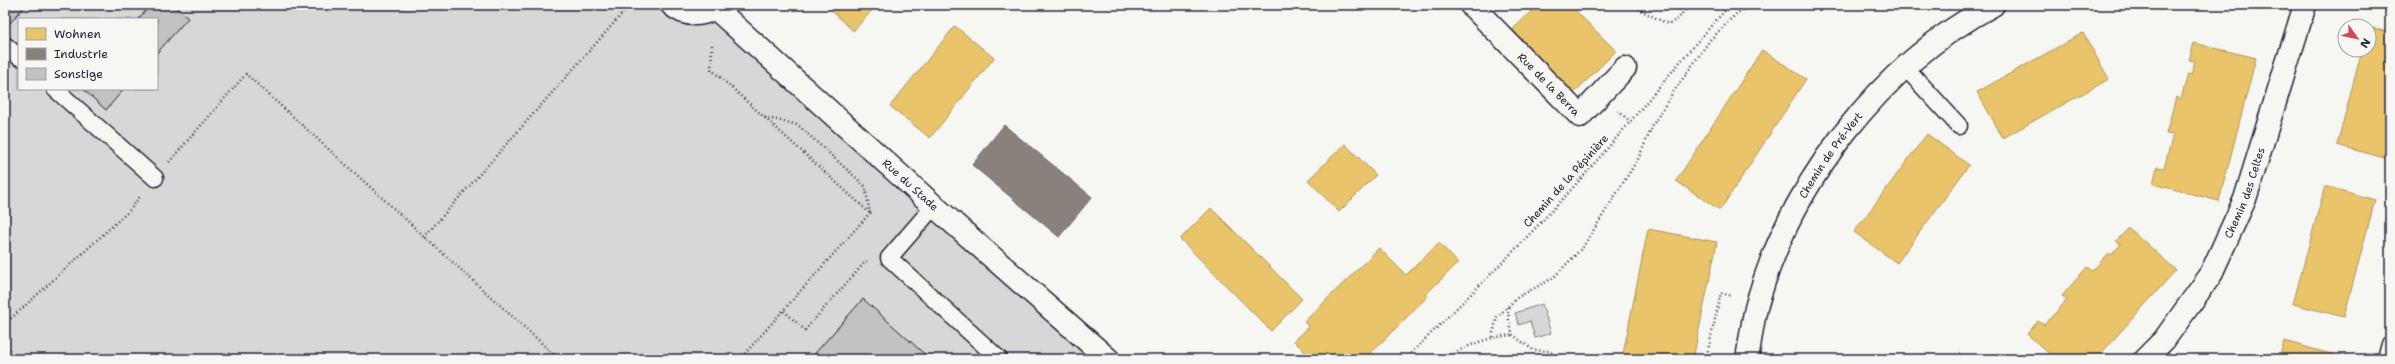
<svg xmlns="http://www.w3.org/2000/svg" width="2395" height="364" font-family="'Shantell Sans',sans-serif">
<rect width="100%" height="100%" fill="#f6f6f2"/>
<filter id="ink" filterUnits="userSpaceOnUse"><feTurbulence type="fractalNoise" baseFrequency=".025" numOctaves="2"/><feDisplacementMap in="SourceGraphic" scale="8" xChannelSelector="R" yChannelSelector="G"/><feConvolveMatrix kernelMatrix="1 2 1 2 8 2 1 2 1" color-interpolation-filters="sRGB"/></filter>
<g filter="url(#ink)">
<g fill="#d7d7d7" stroke="#7c7c89" fill-rule="evenodd">
<path d="M5,5H726L1111,359H5ZM19,19H157V89H19Z"/>
<path d="M1542,304L1551,333L1535,338L1530,321L1519,325L1515,313Z"/>
</g>
<g fill="#e9c46a" stroke="#ad935c">
<path d="M826,5H877L853,31Z"/>
<path d="M1538,5H1570L1616,51L1571,96L1509,33Z"/>
<path d="M955,26L994,58L930,138L890,106Z"/>
<path d="M2369,27L2390,33V150L2388,159L2337,145L2362,50H2369Z"/>
<path d="M2083,33L2109,79L2003,138L1977,92Z"/>
<path d="M2194,43L2256,58L2219,201L2153,184L2157,167L2164,168L2173,135L2166,134L2176,97L2181,99L2188,74L2191,75L2195,61L2189,60Z"/>
<path d="M1762,50L1806,79L1720,210L1676,181Z"/>
<path d="M1927,134L1969,165L1897,263L1854,232Z"/>
<path d="M1345,144L1376,175L1339,212L1308,180Z"/>
<path d="M2325,186L2375,200L2344,317L2293,304Z"/>
<path d="M1211,208L1302,299L1271,331L1180,239Z"/>
<path d="M2129,228L2176,270L2096,359H2055L2027,334L2038,321L2044,325L2067,300L2062,296L2087,267L2092,271L2109,253L2111,255L2121,244L2116,241Z"/>
<path d="M1648,229L1717,242L1693,359H1622Z"/>
<path d="M1439,243L1458,263L1425,295L1427,297L1365,359H1312L1294,341L1309,327L1304,322L1379,248L1406,275Z"/>
<path d="M2284,341L2335,355L2333,359H2279Z"/>
</g>
<path fill="#8a817c" stroke="#6b6468" d="M1004,125L1092,197L1059,237L972,165Z"/>
<g fill="#c2c2c4" stroke="#22223b">
<path d="M5,5H26L10,23L5,18Z"/>
<path d="M151,5H173L188,18L157,53V19H138Z"/>
<path d="M83,89H124L106,110Z"/>
<path d="M863,299L930,359H810Z"/>
</g>
<g fill="none" stroke-linecap="round" stroke-linejoin="round">
<defs>
<g id="service">
<path d="M5,45L19,57"/>
<path d="M1905,67L1959,126"/>
<path d="M55,89L155,178"/>
<path d="M934,206L889,258L999,359"/>
<path d="M2386,359L2390,344"/>
</g>
<g id="minor">
<path d="M672,5C684,16 705,18 716,5"/>
<path id="s1" d="M1471,5L1580,116L1625,68"/>
<path id="s2" d="M714,7L934,206L1108,359"/>
<path id="s3" d="M1747,359C1750,342 1752,325 1756,308C1789,185 1880,65 1993,5"/>
<path id="s4" d="M2145,359L2164,340L2210,276L2245,199L2305,5"/>
</g>
</defs>
<use href="#service" stroke="#22223b" stroke-width="19"/>
<use href="#minor" stroke="#22223b" stroke-width="25"/>
<g stroke="#22223b" stroke-width="2.5" stroke-dasharray="1 3" stroke-linecap="butt">
<path d="M1635,5L1640,10L1668,24L1678,19L1689,5"/>
<path d="M712,45L711,69L764,117L798,125L865,186L870,213L740,359"/>
<path d="M1618,111L1630,121"/>
<path d="M765,118L870,213"/>
<path d="M169,162L246,74L559,359"/>
<path d="M424,237L630,5"/>
<path d="M1508,307L1509,322L1513,335L1533,350L1549,351L1561,359"/>
<path d="M784,311L805,330L867,260"/>
<path d="M5,324L130,210L141,195"/>
<path d="M1492,337L1497,317L1518,297L1553,278L1583,247L1638,159L1654,123L1672,94L1710,40L1737,13L1751,5"/>
<path d="M1707,356L1721,359"/>
<path d="M1405,359C1469,296 1533,234 1592,166C1639,113 1682,57 1730,5"/>
<path d="M1443,359C1466,346 1487,337 1513,335"/>
<path d="M1706,359L1721,293L1732,296"/>
</g>
<use href="#service" stroke="#f6f6f2" stroke-width="16"/>
<use href="#minor" stroke="#f6f6f2" stroke-width="22"/>
</g>
</g>
<g text-anchor="middle" dominant-baseline="central" stroke-width="4" stroke-linejoin="round" paint-order="stroke">
<g font-size="11" fill="#22223b" stroke="#f6f6f2">
<text stroke="none"><textPath href="#s1" startOffset="111">Rue de la Berra</textPath></text>
<text stroke="none"><textPath href="#s3" startOffset="223">Chemin de Pré-Vert</textPath></text>
<text transform="translate(1566 181) rotate(-48)">Chemin de la Pépinière</text>
<text stroke="none"><textPath href="#s2" startOffset="265">Rue du Stade</textPath></text>
<text stroke="none"><textPath href="#s4" startOffset="196">Chemin des Celtes</textPath></text>
</g>
</g>
<rect width="2395" height="364" fill="none" stroke="#f6f6f2" stroke-width="20"/>
<rect x="10" y="10" width="2375" height="344" fill="none" stroke="#22223b" stroke-width="1.5" filter="url(#ink)"/>
<rect x="18" y="18" width="140" height="72" fill="#f6f6f2" stroke="#a1a1a9"/>
<rect x="26" y="28" width="20" height="12" fill="#e9c46a" stroke="#a1a1a9"/>
<text x="54" y="38" font-size="12" fill="#22223b">Wohnen</text>
<rect x="26" y="48" width="20" height="12" fill="#8a817c" stroke="#a1a1a9"/>
<text x="54" y="58" font-size="12" fill="#22223b">Industrie</text>
<rect x="26" y="68" width="20" height="12" fill="#c2c2c4" stroke="#a1a1a9"/>
<text x="54" y="78" font-size="12" fill="#22223b">Sonstige</text>
<g transform="translate(2357 38) rotate(123)"><circle r="19" fill="#f6f6f2" stroke="#a1a1a9"/>
<path d="M0-3L7 15L0 10L-7 15Z" fill="#d1495b"/>
<text y="-6" font-size="11" font-weight="bold" text-anchor="middle" fill="#22223b">N</text>
</g>
</svg>
